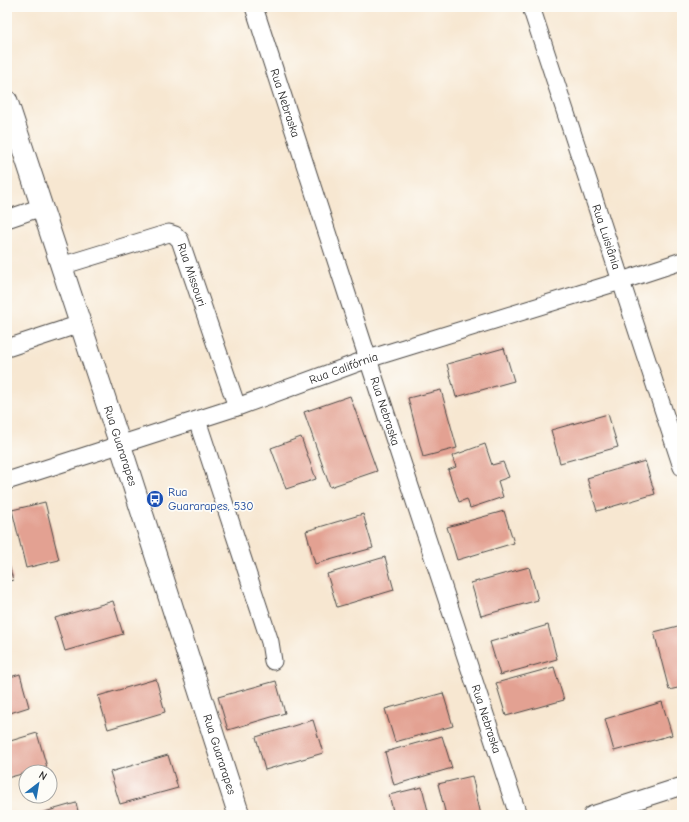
<svg xmlns="http://www.w3.org/2000/svg" width="689" height="822" font-family="'Comic Neue',sans-serif">
<rect width="100%" height="100%" fill="#fdfcf7"/>
<filter id="ink" filterUnits="userSpaceOnUse"><feTurbulence type="fractalNoise" baseFrequency=".025" numOctaves="2"/><feDisplacementMap in="SourceGraphic" scale="8" xChannelSelector="R" yChannelSelector="G"/><feConvolveMatrix kernelMatrix="1 2 1 2 8 2 1 2 1" color-interpolation-filters="sRGB"/></filter>
<filter id="wash" filterUnits="userSpaceOnUse"><feTurbulence type="fractalNoise" baseFrequency=".012" numOctaves="4" result="noise"/><feDisplacementMap in="SourceGraphic" scale="16" xChannelSelector="R" yChannelSelector="G"/><feGaussianBlur stdDeviation="0.9" result="paint"/><feColorMatrix in="noise" values="0 0 0 0 0 0 0 0 0 0 0 0 0 0 0 0 0 1.4 0 .05"/><feComposite in="paint" operator="in"/></filter>
<g filter="url(#wash)">
<rect width="100%" height="100%" fill="#f7e7d1"/>
<g id="blocks">
<g fill="#e3a192">
<path d="M504,348L514,381L456,397L447,364Z"/>
<path d="M441,390L457,448L423,457L408,398Z"/>
<path d="M350,396L377,471L330,487L304,412Z"/>
<path d="M608,414L618,447L560,463L551,430Z"/>
<path d="M301,437L316,479L286,489L271,448Z"/>
<path d="M485,444L492,465L503,462L509,477L498,481L503,497L470,508L467,499L459,502L448,470L456,467L452,456Z"/>
<path d="M645,461L655,494L597,511L587,478Z"/>
<path d="M45,502L59,560L26,568L12,510Z"/>
<path d="M504,511L514,543L457,560L447,527Z"/>
<path d="M363,514L373,548L315,564L306,531Z"/>
<path d="M7,557L13,580L7,582Z"/>
<path d="M385,557L394,590L337,607L327,574Z"/>
<path d="M529,567L538,600L481,616L471,583Z"/>
<path d="M113,601L123,634L65,651L55,618Z"/>
<path d="M548,625L557,659L500,675L490,642Z"/>
<path d="M682,625V687L669,690L654,632Z"/>
<path d="M554,667L564,700L506,716L496,683Z"/>
<path d="M20,674L29,707L7,714V678Z"/>
<path d="M156,679L165,712L108,729L98,696Z"/>
<path d="M276,681L285,713L228,730L218,697Z"/>
<path d="M443,693L453,726L395,742L385,709Z"/>
<path d="M662,702L672,735L614,751L605,719Z"/>
<path d="M313,720L323,753L265,770L256,737Z"/>
<path d="M37,733L47,767L7,778V742Z"/>
<path d="M442,736L452,768L394,785L385,752Z"/>
<path d="M168,755L178,788L120,804L110,772Z"/>
<path d="M472,776L481,815H446L438,784Z"/>
<path d="M422,787L429,815H394L389,795Z"/>
<path d="M76,803L79,815H34Z"/>
</g>
</g>
</g>
<g filter="url(#ink)">
<use href="#blocks" fill-opacity="0" stroke="#4a4744" stroke-width="1"/>
<g fill="none" stroke-linecap="round" stroke-linejoin="round">
<defs>
<g id="minor">
<path id="s1" d="M254,7L368,359L518,815"/>
<path id="s2" d="M531,7L682,467"/>
<path d="M7,219L42,207"/>
<path id="s3" d="M61,266L169,233L175,235L180,240L237,407"/>
<path d="M7,348L80,324"/>
<path d="M197,420L270,642L273,661"/>
<path id="s4" d="M7,481L237,407L368,359L621,281L682,261"/>
<path d="M592,815L682,786"/>
</g>
<g id="tertiary">
<path id="s5" d="M7,101L120,444L239,815"/>
</g>
</defs>
<use href="#minor" stroke="#4a4744" stroke-width="19"/>
<use href="#tertiary" stroke="#4a4744" stroke-width="23"/>
<use href="#minor" stroke="#fff" stroke-width="17"/>
<use href="#tertiary" stroke="#fff" stroke-width="21"/>
</g>
</g>
<defs>
<symbol id="bus-disc" viewBox="-11 -11 22 22"><circle r="9.5" fill="#1a4fb4" stroke="#fdfcf7"/><path d="M-5-6H5V4H4V6H2V4H-2V6H-4V4H-5ZM-3.5-4V0h7V-4ZM-3.5 1.2v1.5H-2V1.2ZM2 1.2v1.5H3.5V1.2Z" fill="#fff"/></symbol>
</defs>
<g fill-rule="evenodd">
<use href="#bus-disc" x="145" y="489" width="20" height="20"/>
</g>
<g text-anchor="middle" dominant-baseline="central" stroke-width="3.5" stroke-linejoin="round" paint-order="stroke">
<g font-size="12" fill="#2b2b2b" stroke="#fdfcf7">
<text stroke="none"><textPath href="#s1" startOffset="101">Rua Nebraska</textPath></text>
<text stroke="none"><textPath href="#s2" startOffset="242">Rua Luisiânia</textPath></text>
<text stroke="none"><textPath href="#s3" startOffset="163">Rua Missouri</textPath></text>
<text stroke="none"><textPath href="#s4" startOffset="355">Rua Califórnia</textPath></text>
<text stroke="none"><textPath href="#s1" startOffset="425">Rua Nebraska</textPath></text>
<text stroke="none"><textPath href="#s5" startOffset="363">Rua Guararapes</textPath></text>
<text stroke="none"><textPath href="#s1" startOffset="749">Rua Nebraska</textPath></text>
<text stroke="none"><textPath href="#s5" startOffset="687">Rua Guararapes</textPath></text>
</g>
<g font-size="12" fill="#164399" stroke="#fdfcf7" text-anchor="start">
<text x="168" y="492">Rua<tspan x="168" dy="14">Guararapes, 530</tspan></text>
</g>
</g>
<rect width="689" height="822" fill="none" stroke="#fdfcf7" stroke-width="24"/>
<g transform="translate(38 784) rotate(31)"><circle r="19" fill="#fdfcf7" stroke="#a9a8a5"/>
<path d="M0-3L7 15L0 10L-7 15Z" fill="#1f6fb2"/>
<text y="-6" font-size="11" font-weight="bold" text-anchor="middle" fill="#2b2b2b">N</text>
</g>
</svg>
